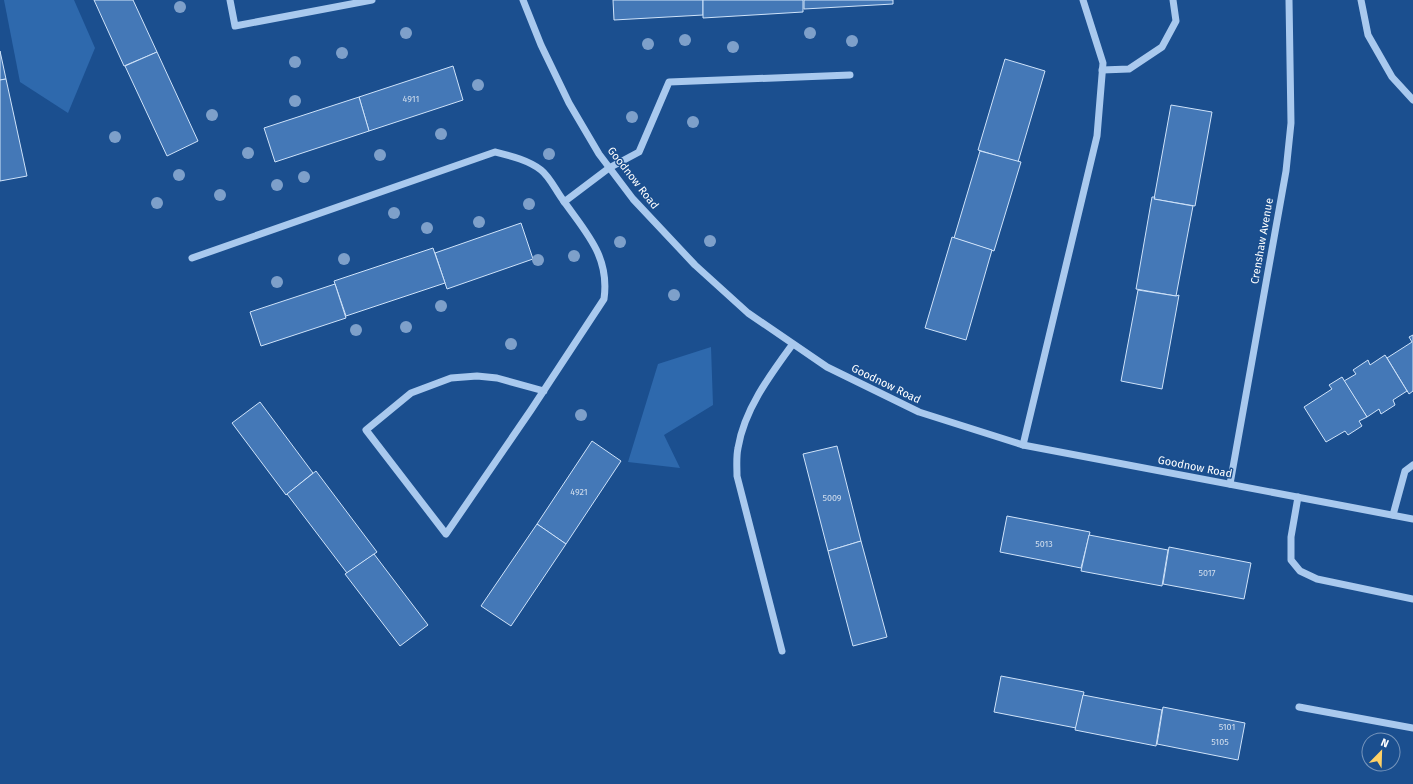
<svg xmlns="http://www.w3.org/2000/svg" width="1413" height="784" font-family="'Fira Sans',sans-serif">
<rect width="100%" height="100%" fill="#1b4f8f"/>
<g fill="#2e69ad">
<path d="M4,0H74L95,48L68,113L20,82Z"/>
<path d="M711,347L713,405L664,435L680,468L628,462L658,364Z"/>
</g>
<g fill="#4478b7" stroke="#cfe3fa">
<path d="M94,0H133L157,52L124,66Z"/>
<path d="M613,0H703V15L614,20Z"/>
<path d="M703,0H803V12L703,18Z"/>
<path d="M804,0H893V4L804,9Z"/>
<path d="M0,51L6,79L0,80Z"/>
<path d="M157,52L198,141L167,156L125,66Z"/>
<path d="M1005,59L1045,71L1018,162L978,150Z"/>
<path d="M453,66L463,100L369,131L359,97Z"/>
<path d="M6,79L27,176L0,181V80Z"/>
<path d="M359,97L369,131L275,162L264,128Z"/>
<path d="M1171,105L1212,112L1195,206L1154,199Z"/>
<path d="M980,151L1021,162L994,251L954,238Z"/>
<path d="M1152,197H1155L1154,199L1193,206L1176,296L1136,289Z"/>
<path d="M521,223L533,259L447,289L435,253Z"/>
<path d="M952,237L992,250L966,340L925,328Z"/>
<path d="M433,248L445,283L346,316L334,281Z"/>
<path d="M335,284L346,318L261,346L250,312Z"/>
<path d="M1138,290L1176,296L1179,295L1162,389L1121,381Z"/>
<path d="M1413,335V391L1409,394L1387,358L1412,342L1409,337Z"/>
<path d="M1385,355L1407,391L1393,400L1395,405L1381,414L1379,409L1367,417L1344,381L1356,374L1353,370L1368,360L1370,365Z"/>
<path d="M1342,377L1367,417L1359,421L1362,426L1348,435L1345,431L1326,442L1304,407L1332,389L1329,385Z"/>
<path d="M260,402L313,473L286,495L232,423Z"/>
<path d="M592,441L621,461L566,544L537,524Z"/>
<path d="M837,446L861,541L828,551L803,454Z"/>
<path d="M316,471L377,552L347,573L287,494Z"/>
<path d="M1007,516L1090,532L1081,568L1000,552Z"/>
<path d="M537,524L566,544L511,626L481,606Z"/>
<path d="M1089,535L1168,550L1162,586L1081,571Z"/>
<path d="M861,541L887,637L853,646L828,551Z"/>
<path d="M1169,547L1251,563L1244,599L1163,584Z"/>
<path d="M374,554L428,625L400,646L345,574Z"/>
<path d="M1001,676L1084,692L1076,728L994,712Z"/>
<path d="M1083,695L1162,710L1156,746L1075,730Z"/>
<path d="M1163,707L1245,723L1238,760L1157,744Z"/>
</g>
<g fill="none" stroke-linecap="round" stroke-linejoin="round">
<g stroke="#a9c9ee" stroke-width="7">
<path d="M230,0L235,26L372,0"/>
<path d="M523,0L541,45L569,103L599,154L633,199L695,265L748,313L827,367L919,412L1023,445L1413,519"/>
<path d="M1361,0L1368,35L1392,77L1413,100"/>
<path d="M1102,70L1129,69L1162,47L1176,21L1173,0"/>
<path d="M564,202L609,168L639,152L669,82L850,75"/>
<path d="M192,258L495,152C511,156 528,160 541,170C550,177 556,191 563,200C586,233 610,256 604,299L531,410L446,534L366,430L411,393L451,378L477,376L497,378L544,391"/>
<path d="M1023,445L1097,136L1103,63L1083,0"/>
<path d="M1230,484L1286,171L1291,123L1289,0"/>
<path d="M1298,497L1291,537V560L1300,571L1317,579L1413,599"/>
<path d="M1393,515L1405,471L1413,465"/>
<path d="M782,651L737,476C737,467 736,457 738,448C744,410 770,375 792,345"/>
<path d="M1299,707L1413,728"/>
</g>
</g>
<g fill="#7ea0ca">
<circle cx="180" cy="7" r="6"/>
<circle cx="406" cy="33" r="6"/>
<circle cx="810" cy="33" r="6"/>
<circle cx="685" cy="40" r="6"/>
<circle cx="852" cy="41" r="6"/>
<circle cx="648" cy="44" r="6"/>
<circle cx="733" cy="47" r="6"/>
<circle cx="342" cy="53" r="6"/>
<circle cx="295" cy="62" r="6"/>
<circle cx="478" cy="85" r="6"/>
<circle cx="295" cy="101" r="6"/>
<circle cx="212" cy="115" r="6"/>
<circle cx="632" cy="117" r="6"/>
<circle cx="693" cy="122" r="6"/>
<circle cx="441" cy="134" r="6"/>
<circle cx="115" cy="137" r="6"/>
<circle cx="248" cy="153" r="6"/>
<circle cx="549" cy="154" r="6"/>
<circle cx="380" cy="155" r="6"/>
<circle cx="179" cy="175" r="6"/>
<circle cx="304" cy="177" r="6"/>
<circle cx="277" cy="185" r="6"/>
<circle cx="220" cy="195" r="6"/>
<circle cx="157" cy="203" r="6"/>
<circle cx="529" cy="204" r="6"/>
<circle cx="394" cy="213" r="6"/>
<circle cx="479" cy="222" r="6"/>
<circle cx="427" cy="228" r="6"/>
<circle cx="710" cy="241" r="6"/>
<circle cx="620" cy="242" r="6"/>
<circle cx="574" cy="256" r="6"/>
<circle cx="344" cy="259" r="6"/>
<circle cx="538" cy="260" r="6"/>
<circle cx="277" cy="282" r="6"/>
<circle cx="674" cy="295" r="6"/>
<circle cx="441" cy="306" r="6"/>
<circle cx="406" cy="327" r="6"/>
<circle cx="356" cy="330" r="6"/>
<circle cx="511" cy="344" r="6"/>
<circle cx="581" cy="415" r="6"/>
</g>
<g text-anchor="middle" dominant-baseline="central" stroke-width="3" stroke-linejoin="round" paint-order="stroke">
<g font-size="9" fill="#d0dded">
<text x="411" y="99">4911</text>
<text x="579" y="492">4921</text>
<text x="832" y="498">5009</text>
<text x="1044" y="544">5013</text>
<text x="1207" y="573">5017</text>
<text x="1227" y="727">5101</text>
<text x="1220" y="742">5105</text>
</g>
<g font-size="11" fill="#fff" stroke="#1b4f8f">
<text transform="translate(633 178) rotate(52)">Goodnow Road</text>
<text transform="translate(1262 241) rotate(-80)">Crenshaw Avenue</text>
<text transform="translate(886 384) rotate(26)">Goodnow Road</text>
<text transform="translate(1195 467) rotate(11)">Goodnow Road</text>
</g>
</g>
<g transform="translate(1381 752) rotate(23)"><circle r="19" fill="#1b4f8f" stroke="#7695bc"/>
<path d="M0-3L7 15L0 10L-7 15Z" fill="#ffd166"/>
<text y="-6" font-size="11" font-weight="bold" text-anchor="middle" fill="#ffffff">N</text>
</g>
</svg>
